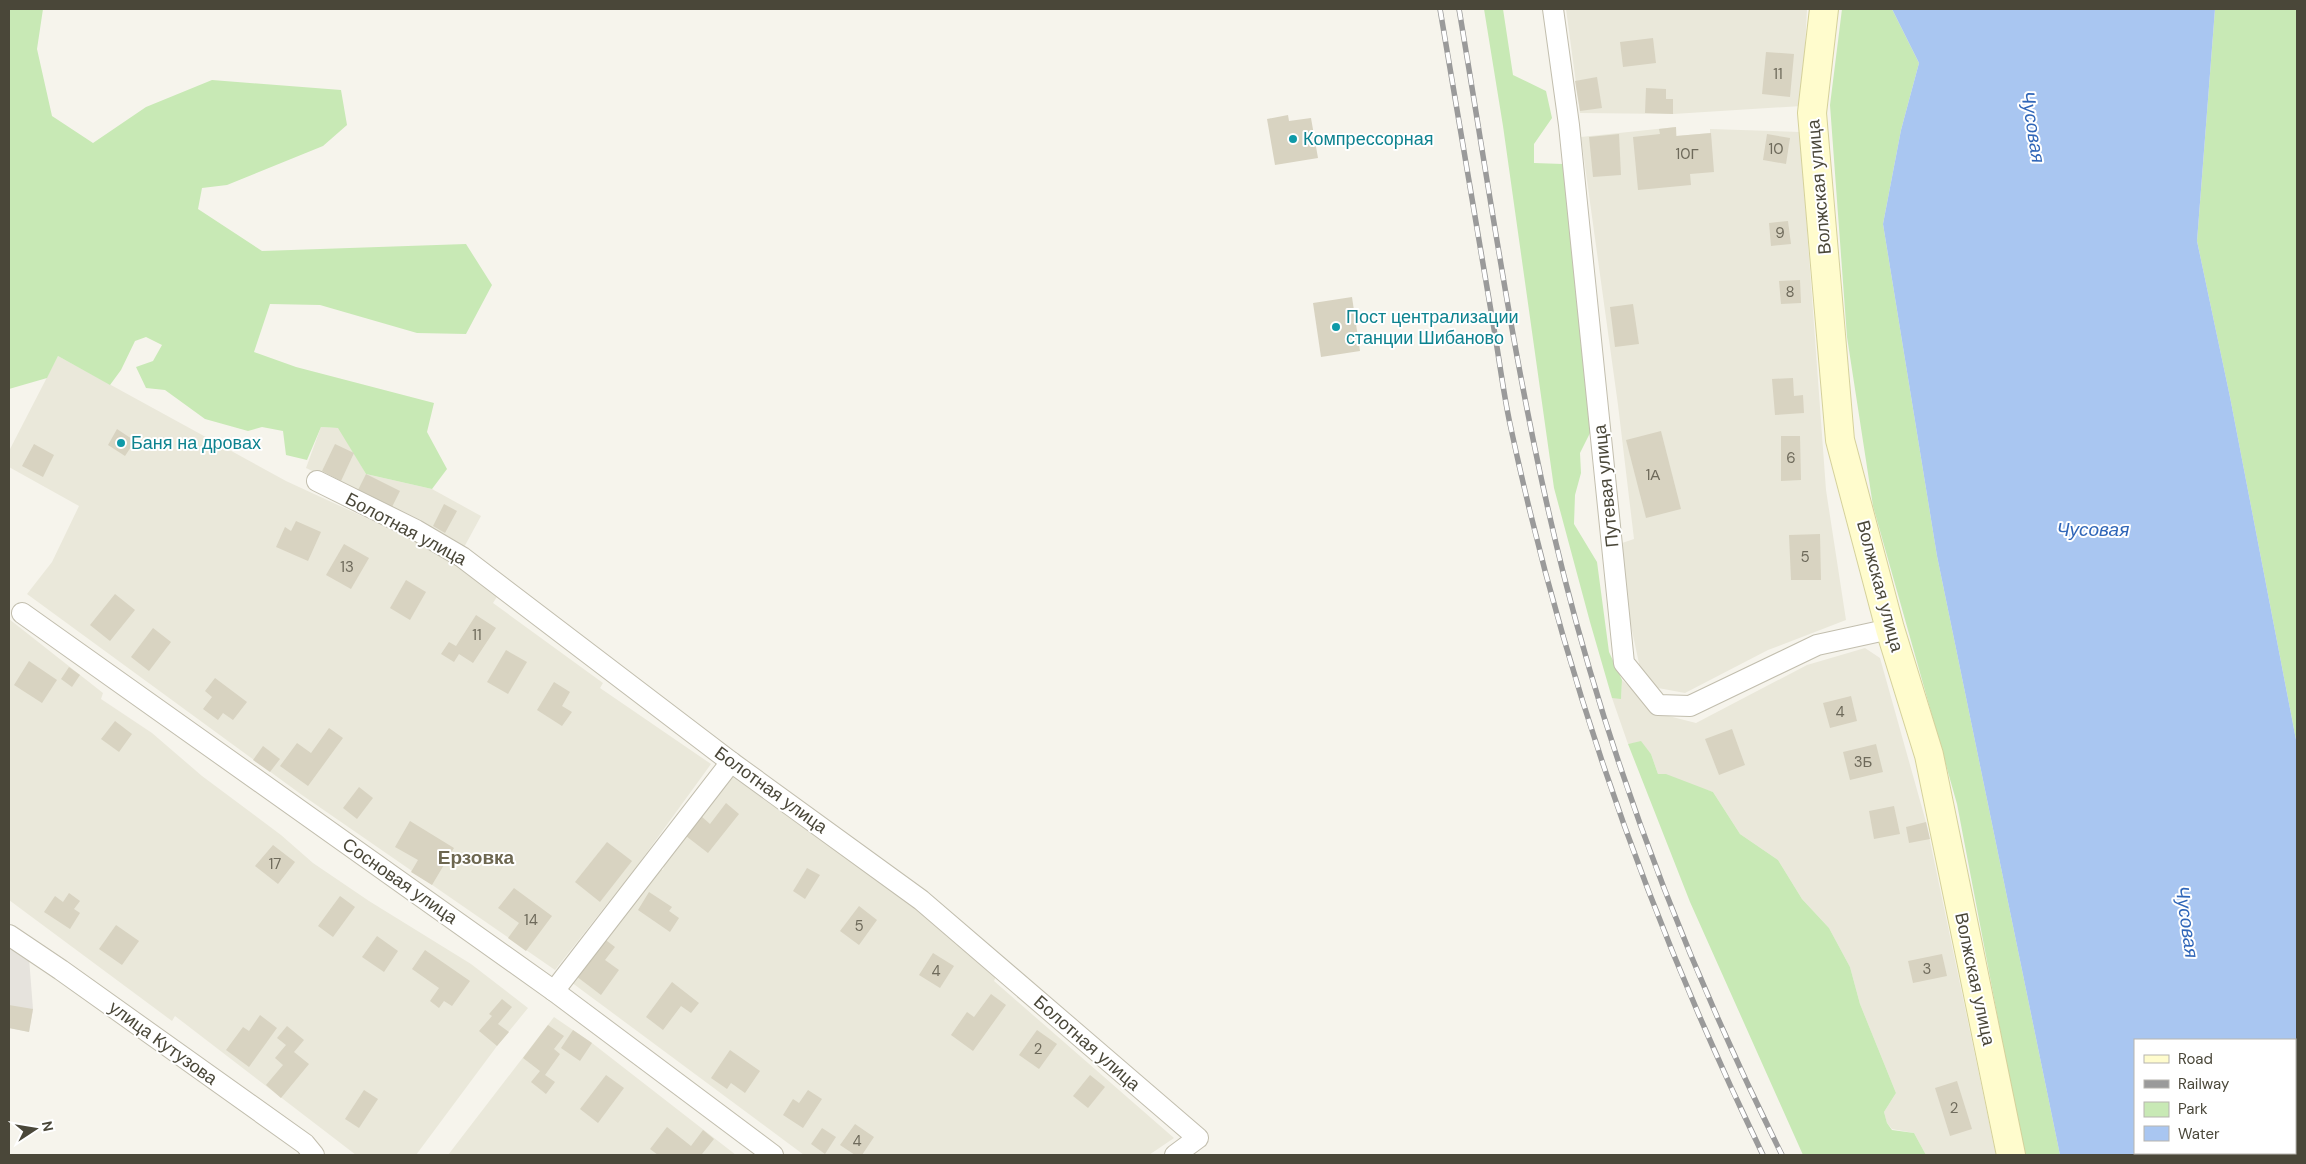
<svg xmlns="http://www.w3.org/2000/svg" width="2306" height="1164" font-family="'DM Sans',sans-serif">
<rect width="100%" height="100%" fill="#f6f4ec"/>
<g fill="#eae8da">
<path d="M1566,9H1807L1802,106L1673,114L1580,113Z"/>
<path d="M1676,127L1677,136L1710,133V129L1800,132L1826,490L1846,620L1768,650L1685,693L1658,688L1641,673L1619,569V544L1634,539L1618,405L1581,137Z"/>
<path d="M58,356L286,481L429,547L500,592L493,603L603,683L600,688L711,764L637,866L555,970L302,795L27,594L52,562L79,506L9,467V451Z"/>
<path d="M321,427L339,428L366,474L432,489L481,516L462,551L357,492L306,468Z"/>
<path d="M9,619L103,693L101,699L152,733L202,776L281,835L313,863L369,901L471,964L528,1008L497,1046L416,1155H356L175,1016L172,1021L9,900Z"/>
<path d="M1865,648L1880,658L1926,822L1996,1155H1926L1914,1133L1892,1129L1887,1123L1884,1112L1896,1093L1860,1004L1850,967L1829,928L1802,899L1778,860L1740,834L1713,792L1658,774L1651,754L1641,742L1628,744L1612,698H1621L1622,680L1657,713L1696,723L1807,665Z"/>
<path d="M731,776L912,904L997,974L994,981L1174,1138L1149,1155H804L571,982L657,867L663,870L666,859Z"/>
<path d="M554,1017L592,1043L736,1155H448Z"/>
</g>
<path fill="#e6e3dd" d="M9,946L29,958L33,1009L29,1032L9,1028Z"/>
<g fill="#c8e9b5">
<path d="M9,9H43L37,49L52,116L93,143L146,107L212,80L341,90L347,125L323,146L227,185L202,188L198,209L262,251L466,244L492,285L466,334L417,333L320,305L270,304L254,352L296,367L434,403L427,432L447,469L432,489L366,474L338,428L321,427L307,460L286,455L283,431L262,427L248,431L205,419L165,390L146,388L136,367L153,361L162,345L146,337L135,341L121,370L110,385L58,356L47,378L9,389Z"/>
<path d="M1484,9H1503L1513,75L1546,91L1552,118L1534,144V163L1563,164L1592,429L1580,453L1581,473L1575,495L1574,524L1597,562L1609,652L1622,680L1621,699L1612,698L1590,622L1554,488L1503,126Z"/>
<path d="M1842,9H1892L1919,63L1901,130L1883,224L1937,556L2060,1155H2024L1957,804L1873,506L1847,337L1830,105Z"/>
<path d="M2215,9H2297V745L2230,397L2197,241Z"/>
<path d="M1641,741L1651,754L1658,774H1666L1713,792L1740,834L1778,860L1802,899L1829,928L1850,967L1860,1004L1896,1093L1884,1112L1887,1123L1892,1130L1914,1133L1926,1155H1803L1690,902L1628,744Z"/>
</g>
<path fill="#a9c6f1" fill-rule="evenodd" d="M1892,9H2215L2197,241L2230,397L2297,745V1155H2060L1937,556L1883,224L1901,130L1919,63ZM2135,1040H2295V1153H2135Z"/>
<g fill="#d8d3c1">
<path d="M1653,38L1656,63L1623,67L1620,42Z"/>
<path d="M1766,52L1794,54L1790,97L1762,94Z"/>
<path d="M1597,77L1602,108L1580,111L1575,81Z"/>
<path d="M1646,88L1666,89V99H1673V114L1645,113Z"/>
<path d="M1288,115L1289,121L1311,118L1318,158L1275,165L1267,119Z"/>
<path d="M1676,127V136L1711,133L1714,172L1690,174L1691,185L1638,190L1633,137L1660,134L1659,129Z"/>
<path d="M1619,134L1621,175L1593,177L1589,137Z"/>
<path d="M1767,134L1790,138L1786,164L1763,160Z"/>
<path d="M1788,221L1791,244L1771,246L1769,223Z"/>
<path d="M1800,280L1801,303L1781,304L1779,281Z"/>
<path d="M1352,297L1360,351L1321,357L1313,303Z"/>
<path d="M1633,304L1639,344L1615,347L1610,307Z"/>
<path d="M1793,378L1794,396L1803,395L1804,413L1775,415L1772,379Z"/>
<path d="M117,429L135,441L125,456L108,445Z"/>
<path d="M1661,431L1681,509L1646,518L1626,440Z"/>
<path d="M1781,436H1800L1801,480L1781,481Z"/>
<path d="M34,444L54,455L43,477L22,466Z"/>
<path d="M335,444L354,453L341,481L322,471Z"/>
<path d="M366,474L400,491L391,509L357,492Z"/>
<path d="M444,504L457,511L445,533L433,526Z"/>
<path d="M296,521L321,532L308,561L276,547L285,527L291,531Z"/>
<path d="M1820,534L1821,580H1791L1789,535Z"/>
<path d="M344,544L369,558L351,589L326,575Z"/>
<path d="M406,580L426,592L410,620L390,608Z"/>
<path d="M115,594L135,610L110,641L90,625Z"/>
<path d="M476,615L496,628L473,663L459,654L454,662L441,654L449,642L456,646Z"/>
<path d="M153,628L171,642L149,671L131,657Z"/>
<path d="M506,650L527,662L508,694L487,682Z"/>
<path d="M29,661L57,680L42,703L14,685Z"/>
<path d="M69,667L80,675L72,687L61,679Z"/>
<path d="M215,678L247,702L233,720L223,713L218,720L203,709L212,697L205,691Z"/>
<path d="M554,682L570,692L562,706L572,712L562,726L537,710Z"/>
<path d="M1851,696L1857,721L1830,728L1823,703Z"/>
<path d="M115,721L132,734L119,752L101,739Z"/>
<path d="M329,728L343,738L308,786L280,766L297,743L311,753Z"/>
<path d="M1732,729L1745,765L1719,775L1705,739Z"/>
<path d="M1876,744L1883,772L1850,780L1843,752Z"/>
<path d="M263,746L280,759L270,772L253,760Z"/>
<path d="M359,787L373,798L357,819L343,808Z"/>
<path d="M726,803L739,814L708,853L686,836L701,816L710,824Z"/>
<path d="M1894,806L1900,834L1874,839L1869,811Z"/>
<path d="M410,821L454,848L432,885L411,872L418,860L395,847Z"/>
<path d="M1926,822L1930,839L1909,843L1906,827Z"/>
<path d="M607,842L632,861L600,902L575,882Z"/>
<path d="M273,845L295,862L278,884L255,866Z"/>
<path d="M807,868L820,875L805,899L793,891Z"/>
<path d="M514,888L552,916L526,951L508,938L519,923L498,908Z"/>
<path d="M649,892L672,907L669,911L679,918L670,932L638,910Z"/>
<path d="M69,893L80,901L74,909L80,913L70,929L44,912L55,896L63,902Z"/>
<path d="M340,896L355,907L333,937L318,926Z"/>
<path d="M859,906L877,920L859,945L840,931Z"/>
<path d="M116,925L139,941L122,965L99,949Z"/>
<path d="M377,936L398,951L384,972L362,957Z"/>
<path d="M603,938L615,947L605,960L619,970L601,995L576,976Z"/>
<path d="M425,950L470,981L452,1006L444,1001L439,1008L430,1001L439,988L412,969Z"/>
<path d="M933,953L954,966L940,988L919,975Z"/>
<path d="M1942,954L1947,976L1913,983L1908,961Z"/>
<path d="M672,982L699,1003L691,1013L681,1006L663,1030L646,1017Z"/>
<path d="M991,994L1006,1005L973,1051L951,1035L967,1012L974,1017Z"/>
<path d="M502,999L512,1007L498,1024L509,1032L497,1046L479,1031L492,1016L489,1014Z"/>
<path d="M9,1005L33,1009L29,1032L9,1028Z"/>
<path d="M260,1015L277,1028L249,1067L226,1050L243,1027L249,1031Z"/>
<path d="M548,1025L564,1036L554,1049L560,1054L545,1075L555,1082L546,1094L531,1082L540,1071L523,1058Z"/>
<path d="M287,1026L304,1040L294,1052L309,1064L281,1098L266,1085L283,1065L275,1058L286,1045L277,1038Z"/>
<path d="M573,1030L592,1043L580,1061L561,1048Z"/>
<path d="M1037,1030L1057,1044L1039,1069L1019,1055Z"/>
<path d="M730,1050L760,1071L745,1093L731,1083L727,1089L711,1078Z"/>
<path d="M606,1075L624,1088L598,1123L580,1109Z"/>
<path d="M1090,1075L1105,1087L1088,1108L1073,1096Z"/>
<path d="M1957,1081L1972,1129L1950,1136L1935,1088Z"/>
<path d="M364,1090L378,1099L359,1128L345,1119Z"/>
<path d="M808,1090L822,1099L803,1128L783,1115L793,1099L799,1103Z"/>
<path d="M855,1124L874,1137L862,1155H855L840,1145Z"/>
<path d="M667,1127L691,1146L703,1130L714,1139L702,1154L703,1155H658L650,1149Z"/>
<path d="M822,1128L836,1137L825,1154L811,1144Z"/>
</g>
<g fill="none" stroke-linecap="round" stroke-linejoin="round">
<defs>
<g id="street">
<path d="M1553,9L1569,125L1624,663L1658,705L1690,706L1817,645L1890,629"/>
<path d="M317,481L416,530L462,557L731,762L921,900L1198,1138L1175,1155"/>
<path d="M22,613L554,991L773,1155"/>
<path d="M9,935L61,970L305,1144L314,1155"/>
<path d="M554,991L731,762"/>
</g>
<path id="secondary" d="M1824,9L1812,113L1840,440L1890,629L1929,755L2011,1155"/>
</defs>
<use href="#street" stroke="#c2beae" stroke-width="22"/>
<use href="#secondary" stroke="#d5d19b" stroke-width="30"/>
<use href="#street" stroke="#fff" stroke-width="20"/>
<use href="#secondary" stroke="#fffccd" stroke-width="28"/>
<defs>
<g id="rail">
<path d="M1440,9C1458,114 1475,219 1493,323C1499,357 1503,391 1510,424C1564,678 1650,922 1763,1155"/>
<path d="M1459,9C1491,198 1517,390 1564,576C1615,777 1690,970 1782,1155"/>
</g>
</defs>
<use href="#rail" stroke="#9a9a9a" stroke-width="5.5"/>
<use href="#rail" stroke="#fff" stroke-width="4" stroke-dasharray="11" stroke-linecap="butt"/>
</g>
<g fill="#0f9aa8" stroke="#fff" stroke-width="2">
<circle cx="1293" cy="139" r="5"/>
<circle cx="1336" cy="327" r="5"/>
<circle cx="121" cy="443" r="5"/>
</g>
<g text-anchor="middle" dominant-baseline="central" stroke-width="4" stroke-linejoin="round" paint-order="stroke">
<g font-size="15" fill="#6e6a5b">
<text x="1778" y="74">11</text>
<text x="1776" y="149">10</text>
<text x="1687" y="154">10Г</text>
<text x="1780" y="233">9</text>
<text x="1790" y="292">8</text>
<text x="1791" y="458">6</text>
<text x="1653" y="475">1А</text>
<text x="1805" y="557">5</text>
<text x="347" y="567">13</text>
<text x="477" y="635">11</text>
<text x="1840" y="712">4</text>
<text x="1863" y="762">3Б</text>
<text x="275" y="864">17</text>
<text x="531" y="920">14</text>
<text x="859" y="926">5</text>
<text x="1927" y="969">3</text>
<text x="936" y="971">4</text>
<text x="1038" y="1049">2</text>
<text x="1954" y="1108">2</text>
<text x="857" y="1141">4</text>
</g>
<g font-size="18" fill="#0d838f" stroke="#fff" text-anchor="start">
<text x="1303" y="139">Компрессорная</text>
<text x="1346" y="317">Пост централизации<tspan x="1346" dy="21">станции Шибаново</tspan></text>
<text x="131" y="443">Баня на дровах</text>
</g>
<g font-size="18" fill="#4a4739" stroke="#fff">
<text transform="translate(1819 187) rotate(-95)">Волжская улица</text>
<text transform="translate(1606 486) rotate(-96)">Путевая улица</text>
<text transform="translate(406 529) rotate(28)">Болотная улица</text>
<text transform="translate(1880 586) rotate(75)">Волжская улица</text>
<text transform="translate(771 790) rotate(36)">Болотная улица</text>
<text transform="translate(400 881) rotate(35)">Сосновая улица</text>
<text transform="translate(1975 979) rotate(78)">Волжская улица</text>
<text transform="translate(163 1043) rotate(36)">улица Кутузова</text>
<text transform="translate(1087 1043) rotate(41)">Болотная улица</text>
</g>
<g font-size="19" font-style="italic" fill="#3066b8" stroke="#fff">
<text transform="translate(2033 127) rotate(81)">Чусовая</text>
<text x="2093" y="529">Чусовая</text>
<text transform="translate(2187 922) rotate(82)">Чусовая</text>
</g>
<g font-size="19" font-weight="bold" fill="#6d6750" stroke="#fff">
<text x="476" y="857">Ерзовка</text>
</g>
</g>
<rect width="2306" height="1164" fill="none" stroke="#4a4739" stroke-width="20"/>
<rect x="2134" y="1039" width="162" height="115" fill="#ffffff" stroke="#b7b5b0"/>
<rect x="2144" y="1055" width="25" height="8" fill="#fffccd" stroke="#b7b5b0"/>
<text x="2178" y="1064" font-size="15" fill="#4a4739">Road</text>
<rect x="2144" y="1080" width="25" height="8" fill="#9a9a9a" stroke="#b7b5b0"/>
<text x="2178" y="1089" font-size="15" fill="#4a4739">Railway</text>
<rect x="2144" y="1102" width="25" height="15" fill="#c8e9b5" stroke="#b7b5b0"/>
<text x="2178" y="1114" font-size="15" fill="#4a4739">Park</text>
<rect x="2144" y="1126" width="25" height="15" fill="#a9c6f1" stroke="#b7b5b0"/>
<text x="2178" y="1139" font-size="15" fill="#4a4739">Water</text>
<g transform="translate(35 1129) rotate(78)" stroke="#ffffff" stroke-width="4" paint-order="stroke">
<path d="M0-4L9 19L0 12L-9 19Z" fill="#4a4739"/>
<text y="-8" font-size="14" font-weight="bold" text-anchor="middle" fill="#4a4739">N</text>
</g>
</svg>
